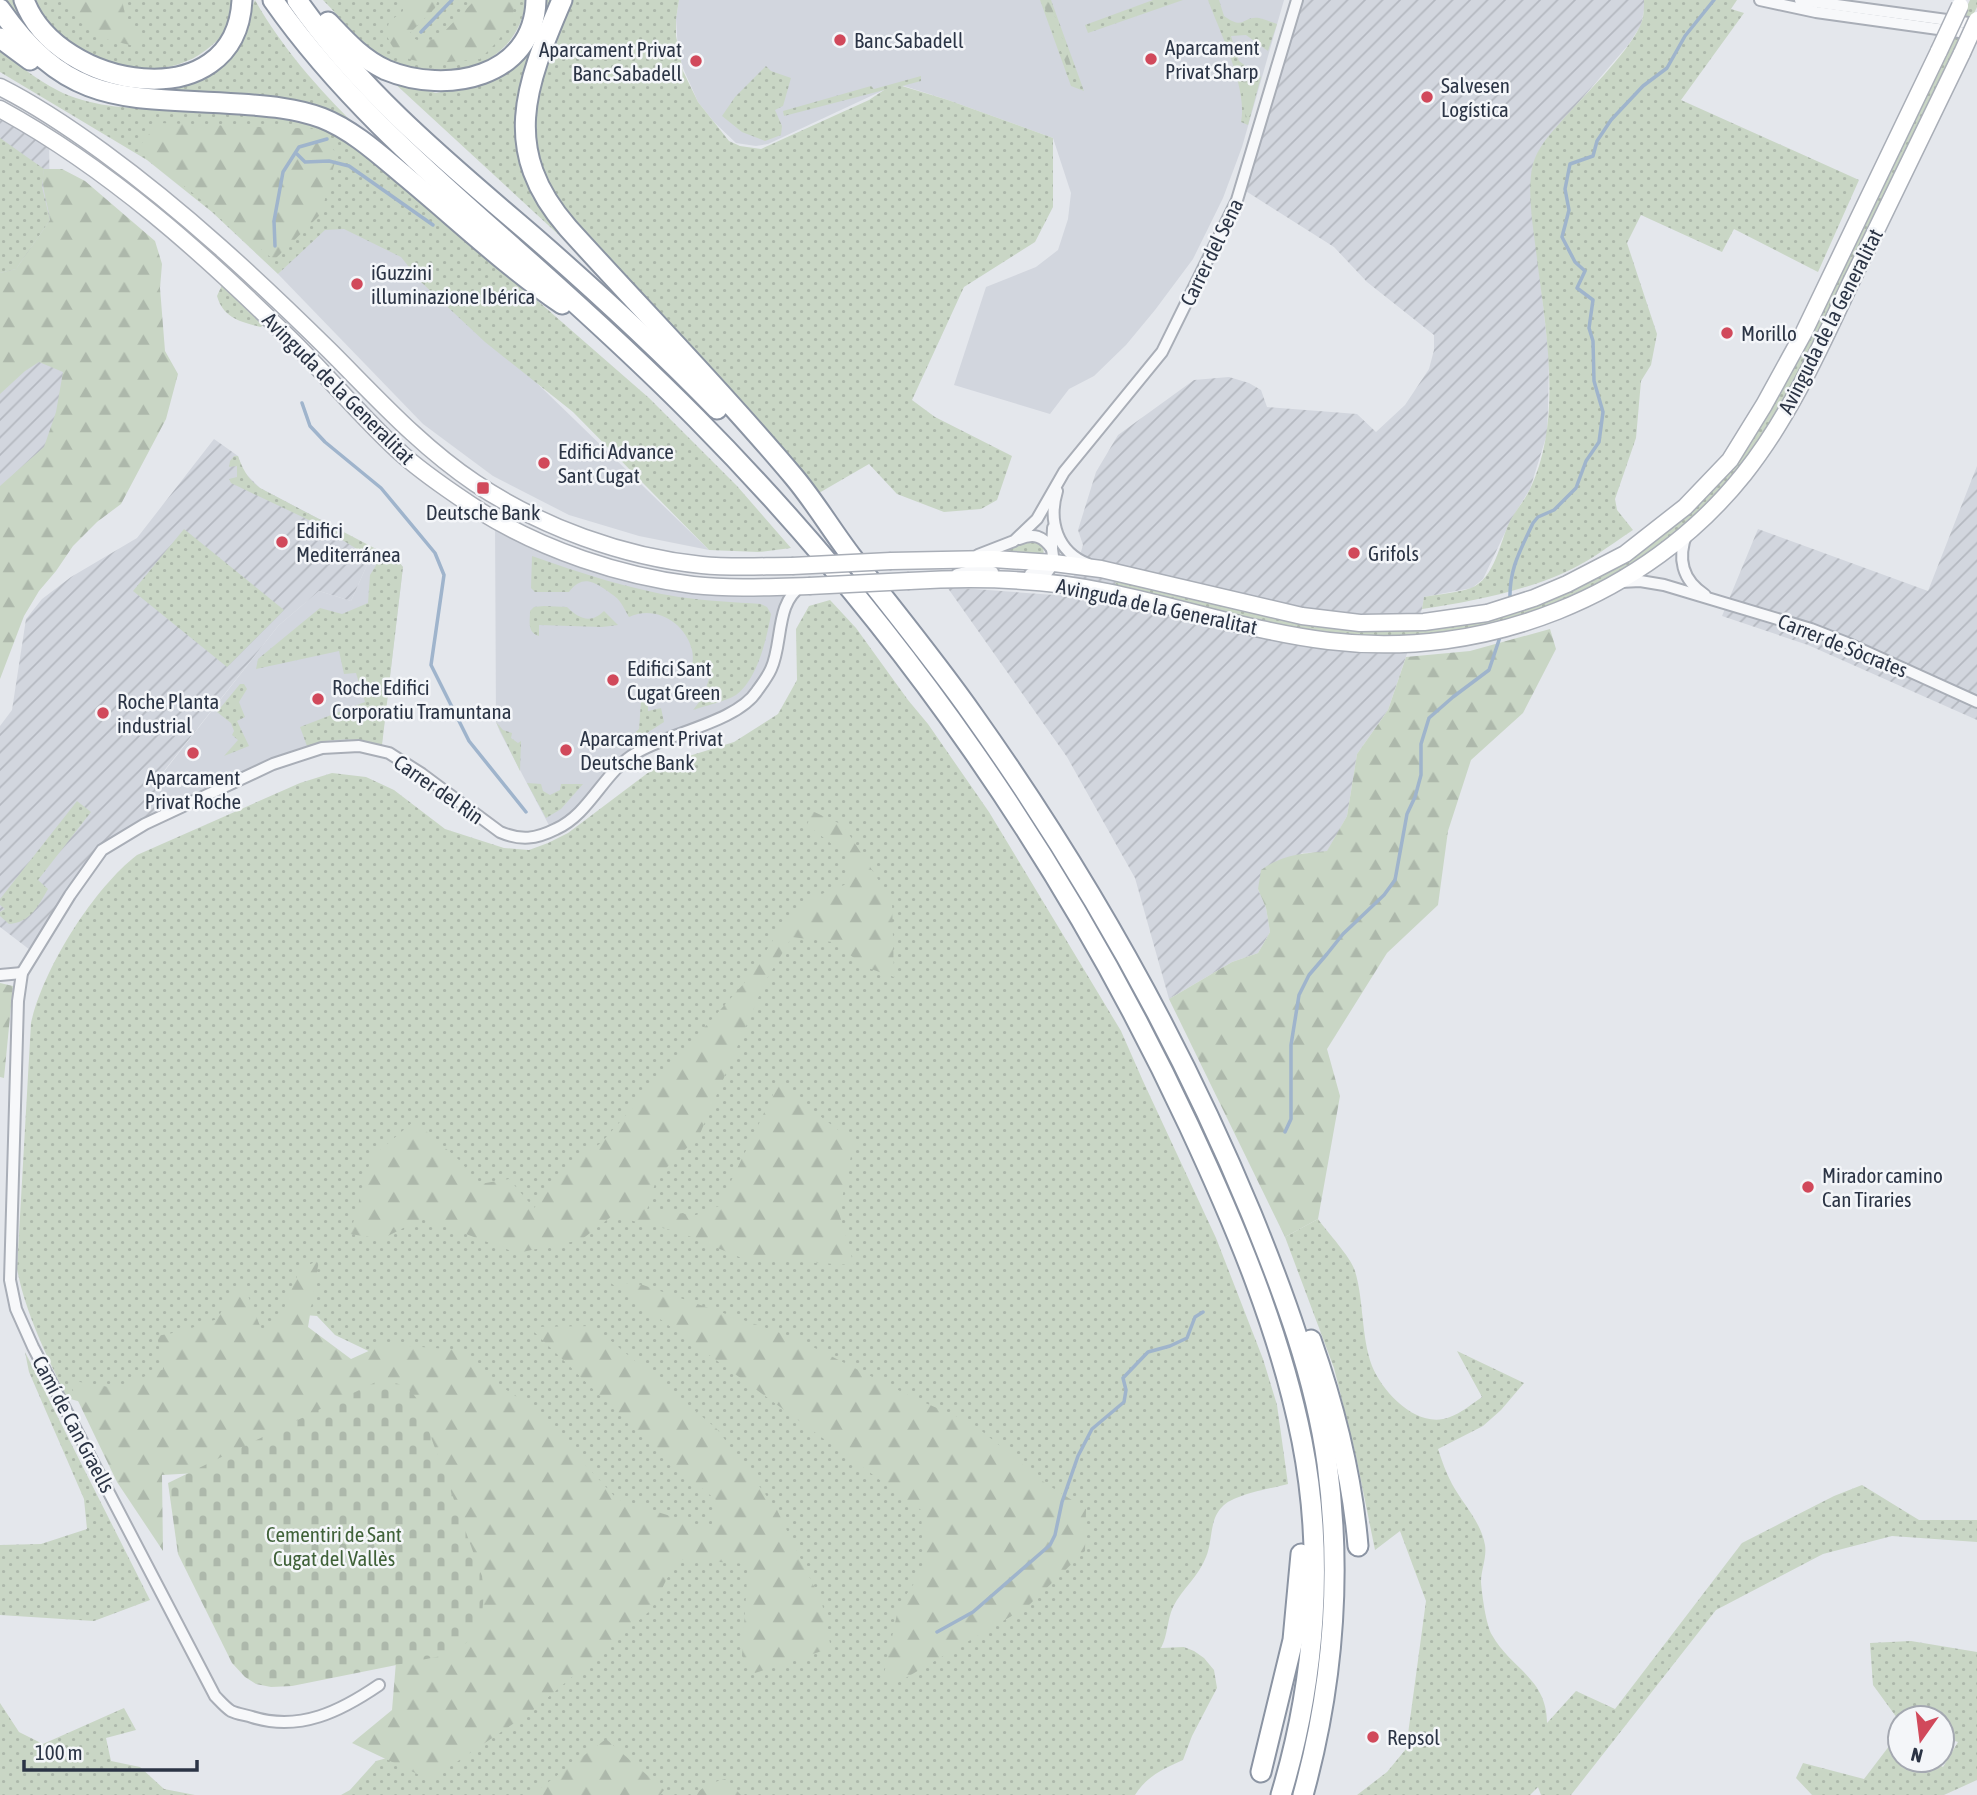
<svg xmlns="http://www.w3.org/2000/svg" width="1977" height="1795" font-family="'Asap Condensed',sans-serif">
<defs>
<pattern id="industrial-furrows" width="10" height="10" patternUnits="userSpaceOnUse" patternTransform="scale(1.75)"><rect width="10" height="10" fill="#d2d6de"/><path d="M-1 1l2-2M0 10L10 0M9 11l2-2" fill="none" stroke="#b4b8c0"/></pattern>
<pattern id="grass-dots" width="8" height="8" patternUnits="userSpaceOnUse" patternTransform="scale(1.75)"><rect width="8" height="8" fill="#c9d6c5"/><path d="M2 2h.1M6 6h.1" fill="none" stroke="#adb8ab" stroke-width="1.8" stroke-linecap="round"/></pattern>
<pattern id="forest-firs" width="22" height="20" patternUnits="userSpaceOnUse" patternTransform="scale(1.75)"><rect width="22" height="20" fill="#c9d6c5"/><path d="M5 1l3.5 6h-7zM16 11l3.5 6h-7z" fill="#adb8ab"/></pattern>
<pattern id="cemetery-stones" width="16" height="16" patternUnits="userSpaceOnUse" patternTransform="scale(1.75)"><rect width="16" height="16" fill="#c9d6c5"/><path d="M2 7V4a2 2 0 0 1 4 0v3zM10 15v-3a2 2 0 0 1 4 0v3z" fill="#adb8ab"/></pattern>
</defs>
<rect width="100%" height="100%" fill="#e4e7ec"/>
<g fill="#d2d6de">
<path d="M679,0H1284L1242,147L1223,198L1193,259L1155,310L1126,345L1094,376L1069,389L1050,414L954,385L986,287L1036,267L1058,250L1068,219L1071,193L1053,138L948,100L901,85L886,89L768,144L756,146L736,143L714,122L698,102L683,68L678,50L676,19Z"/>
<path d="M349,202L510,357L709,550L639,536L569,515L493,476L423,424L278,274Z"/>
<path d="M495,519L623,571L775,590L784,597L787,603L772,668L753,698L639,751L577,814L552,831L500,732L496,722Z"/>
<path d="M371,556L397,560L403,567L381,751L322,748L174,811L156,782L278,626L319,591L351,601Z"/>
</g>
<g fill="url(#industrial-furrows)">
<path d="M1297,0H1644V10L1641,25L1629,44L1554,131L1539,151L1533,164L1531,186L1534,227L1549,357L1548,407L1547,434L1530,489L1511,520L1483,579L1472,588L1424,597L1422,609L1388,710L1357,754L1347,816L1327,852L1302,853L1258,889L1266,908L1270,932L1258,953L1232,962L1169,999L1135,878L1067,757L947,587L1068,596L1083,545L1078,530L1096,472L1118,435L1194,380L1229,377L1249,383L1261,390L1267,407L1357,414L1376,432L1405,405L1429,369L1434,350V335L1367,282L1334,247L1241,188Z"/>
<path d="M0,109L49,139L50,220L70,368L49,452L0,503Z"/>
<path d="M214,439L238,456L242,470L260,488L325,522L371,556L351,601L319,591L278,626L156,781L174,811L102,850L34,953L0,927V726L12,710L26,619L42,599L71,577L137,538Z"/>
<path d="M1977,466V720L1808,645L1722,616L1758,529L1928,591Z"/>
</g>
<g fill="url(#grass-dots)">
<path d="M4,0H17C20,13 27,21 35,32C40,39 45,48 52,53C99,89 184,107 229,57C238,47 246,33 250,20C252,13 252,5 255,0C282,48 318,88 357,127L110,88L49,57Z"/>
<path d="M35,0H232C232,7 232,15 230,22C227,33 215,43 206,50C152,92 62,58 35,0Z"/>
<path d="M323,0H526C518,71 436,88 382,56C359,42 341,18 323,0Z"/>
<path d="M545,0H556L523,89L516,124L532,197L573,248L392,81L436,93L474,86L507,71Z"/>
<path d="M573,0H679L676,19V36L683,71L698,102L729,141L740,146L761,149L869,100L884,90L784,116L783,111L871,86L874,89L921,76V81L902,86L948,100L1053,138V207L1035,242L964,287L912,400L935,417L1012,456L997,500L981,509L944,512L897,494L869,464L819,493L562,206C548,187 534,160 534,136C533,99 557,34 573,0Z"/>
<path d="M1040,0H1051L1084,91L1071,86Z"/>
<path d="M1153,0H1183L1088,33L1085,25Z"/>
<path d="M1208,0H1219L1224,16C1245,31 1242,16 1259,18C1264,19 1271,22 1277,24L1268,51L1246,35L1231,36L1239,61L1261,77L1248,125L1241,122C1248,88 1220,33 1208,0Z"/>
<path d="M1644,0H1737L1731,9L1744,13L1681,100L1859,180L1818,272L1734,229L1722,252L1641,215L1627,243L1657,334L1651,365L1641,381L1636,438L1615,499L1617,510L1633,530C1609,546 1586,564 1559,575C1515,593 1469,602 1422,609L1424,597C1439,594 1457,593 1471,588C1495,579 1500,541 1510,521C1516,510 1525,500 1530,489C1563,420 1546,332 1537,259C1534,231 1526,191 1533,164C1537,149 1549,135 1559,124C1582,97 1626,56 1640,26C1644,18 1644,9 1644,0Z"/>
<path d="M1970,0H1977V7L1835,303L1772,423L1731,479L1706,506L1666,542L1612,579L1530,615L1437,635L1393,638L1326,634L1252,620L1115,588L1116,579L1401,630L1571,590L1602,575L1638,553L1680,520L1735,461L1764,421L1824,306Z"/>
<path d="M0,51C18,64 37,80 57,90C116,121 203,102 267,111C310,116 347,142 382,165L649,398L737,486L791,548L759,552L709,550L573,412L485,342L421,282L401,257L344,229L325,230L278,274L212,212L147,160L0,72Z"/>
<path d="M766,66L771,71L791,78L783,106L775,110L782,126L781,135L765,141L742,132L722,116L735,97Z"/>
<path d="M0,138L44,169L42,187L50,220L16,269L0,273Z"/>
<path d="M222,285L229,287L264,324L261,327C241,322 223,318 217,296Z"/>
<path d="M234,456H238C243,470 248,479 260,488L397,560L403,567L382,745C358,738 332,737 307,746L300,727L365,702L356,673L344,674L339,651L256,669L258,659L320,608L342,614L368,603L370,575L378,562L313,522L231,483L229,479L237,477V466L229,467L230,461Z"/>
<path d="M184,529L284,610L227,667L133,591Z"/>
<path d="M1031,540L1043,547L1044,556L998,554Z"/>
<path d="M532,556C580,573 629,589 679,597C706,601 734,602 761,604L767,607L771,614C767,638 757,680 736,695C724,702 707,705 693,710L703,697L710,676L691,673C692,666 694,657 692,650C685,622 655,605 629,617C618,597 620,600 603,588C589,579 580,578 569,592H535L531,588Z"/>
<path d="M830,600L856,628L908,700L928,724L989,812L1121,1031L1143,1081L1216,1238L1263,1359L1277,1405L1288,1484C1270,1489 1234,1494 1222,1507C1209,1520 1213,1541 1206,1557C1199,1576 1182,1589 1173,1607C1167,1620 1168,1635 1161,1648L1184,1647L1194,1651L1204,1658L1214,1670L1217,1688L1192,1736L1183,1760C1163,1769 1147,1776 1135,1795H341L350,1790L376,1761L398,1755L445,1721L381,1357L335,1335L317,1316L293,1314L284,1337L88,1404L67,1398C47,1356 26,1315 17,1269L31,1023C43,969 93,889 137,855L300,783L332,773L366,777L394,790L445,829L504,848L529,850L548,843L568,833L657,766L734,742L778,714L797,680L796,629L809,606Z"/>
<path d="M544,606L567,607C579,619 591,624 604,611L618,625L602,627L539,625V636C527,632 530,622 530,611L534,607Z"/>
<path d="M240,684H244L247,689L239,702L245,717L237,721L249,746L224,756L238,740L232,735L234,731L231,723L217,712Z"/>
<path d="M641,702H648V711L661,708L664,722L628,745L627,740L639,729Z"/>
<path d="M496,722L503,730L512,733L511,738L518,743L521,741L520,771Z"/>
<path d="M527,783L541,784L543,791L550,795L560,790L561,784H583L561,809L546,818Z"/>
<path d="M77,801L91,812L38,880L48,889C39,905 30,923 9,924L0,916V912L5,909L0,905V899Z"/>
<path d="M1318,1219C1328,1233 1350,1256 1355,1271C1364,1301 1361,1336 1372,1366C1383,1393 1418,1430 1450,1417C1461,1413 1472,1404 1482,1397L1457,1351L1524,1383L1501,1410L1483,1426L1438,1449C1442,1461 1446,1473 1452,1484C1463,1504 1481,1522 1485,1545C1487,1557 1481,1570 1481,1582C1482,1595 1486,1625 1492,1635C1511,1669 1547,1678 1547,1723L1576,1691L1615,1709L1742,1543L1834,1496L1862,1485L1919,1520H1977V1542L1892,1536L1823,1554L1716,1610L1571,1795H1541L1538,1787L1530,1795H1357L1387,1772L1406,1749L1426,1601L1400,1531L1375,1550L1356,1456L1334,1368L1285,1237Z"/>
<path d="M25,1352L150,1600L94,1621L0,1615V1545L41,1544L87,1529L84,1499L29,1372Z"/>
<path d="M1911,1641L1977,1652V1780L1944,1795H1812L1796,1778L1803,1763L1864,1779L1893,1741L1900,1745V1760H1929L1943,1767L1958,1742L1942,1737V1718H1900V1722L1873,1685L1870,1643Z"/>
<path d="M0,1703L19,1732L43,1744L124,1708L136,1730L106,1738L111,1761L140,1767L164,1789L195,1795H0Z"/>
</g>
<g fill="url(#forest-firs)">
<path d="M62,0H122L126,19L135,26L141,38L134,46L105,39L81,23Z"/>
<path d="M403,0H438L435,8L408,35L419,41L437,39L475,0H515C514,27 498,41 480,59C458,61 416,68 398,53C392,48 389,40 386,34L389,22L403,11Z"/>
<path d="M1042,0H1048L1051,5L1072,68L1067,67Z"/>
<path d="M1245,76L1253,78L1255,83L1250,115L1246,122L1242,85Z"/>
<path d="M158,123L316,129L337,154L321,214L274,260L138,148Z"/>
<path d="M44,169H62L85,181L155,241L162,264L160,288L165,351L178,374L166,419L121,504L97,522L73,546L56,571L39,591L24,616L0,679V486L44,447L56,412L63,372L39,362L25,371L0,394V273L16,269L50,220C48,203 40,187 44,169Z"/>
<path d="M1550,629L1556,649L1523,713L1471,760L1448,831L1438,905L1387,953L1327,1049L1340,1096L1318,1219L1285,1237L1169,999L1232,962L1258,953L1270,932L1266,908L1258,889L1261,870C1284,854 1300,854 1327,851L1347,816L1357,754L1388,710L1406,657L1470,651Z"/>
<path d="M812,811L843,825L892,901L894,977L868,968L832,942L792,937L765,982L699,1136L657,1177L647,1210L696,1215L719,1206L778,1084L854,1142L839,1213L854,1265L744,1259L679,1232L612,1216L581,1240L517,1253L423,1218L382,1239L350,1234L371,1158L414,1121L458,1159L480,1184L509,1179L534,1208L569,1164L601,1143L747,980L777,934L812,898L849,883L846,855L807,825Z"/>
<path d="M0,983L13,986L4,1078L0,1077Z"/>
<path d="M319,1260L308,1327L351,1359L384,1344L459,1350L478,1371L532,1407L617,1499L711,1529L716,1500L656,1450L529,1327L593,1326L717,1429L777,1510L822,1603L831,1648L755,1673L742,1656L748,1564L677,1559L651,1610L532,1711L430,1780L352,1743L392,1710L397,1650L215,1472L162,1475L163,1551L117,1482L68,1380L115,1388L164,1369L157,1336L183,1331L217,1319L241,1278L264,1336L284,1308L300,1269Z"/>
<path d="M608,1281L643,1285L795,1338L916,1399L972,1423L1045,1483L1086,1509L1085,1551L1027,1607L897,1683L884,1674L899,1605L924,1569L921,1510Z"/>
<path d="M606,1739L664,1790L660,1795H531Z"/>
<path d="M725,1779L741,1795H694L708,1784Z"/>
</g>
<path fill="url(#cemetery-stones)" d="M380,1380C397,1382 408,1386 417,1399L482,1576C486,1610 482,1630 456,1653L292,1686L271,1687L256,1684L245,1677L232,1663L178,1554L168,1483Z"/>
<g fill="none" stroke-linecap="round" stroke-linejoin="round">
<g stroke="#9fb4cc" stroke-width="3.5">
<path d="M421,32L452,0"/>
<path d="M297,154L305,162L329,161L349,166L433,225"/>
<path d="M275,246L274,221L283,172L299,147L327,139"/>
<path d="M302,403L310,426L325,442L381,488L435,553L444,575L431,665L469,741L526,812"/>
<path d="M1510,600C1509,569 1520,551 1533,523L1538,517L1554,510L1576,488L1586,461L1599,442L1603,412L1594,381L1593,341L1589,328L1593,300L1577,288L1585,271L1575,262L1562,237L1569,210L1565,189L1570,164L1593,156L1597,141L1611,120L1643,86L1667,68L1685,36L1714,0"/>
<path d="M1285,1132L1291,1119V1045L1299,995L1309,975L1327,954L1343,934L1384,895L1395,880L1407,814L1415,797L1421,775V744L1429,718L1453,697L1489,670L1501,634"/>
<path d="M937,1632L973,1612L1050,1545L1055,1535L1062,1502L1078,1456L1092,1429L1124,1402L1126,1390L1123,1378L1148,1352L1170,1346L1187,1338L1195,1317L1203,1312"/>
</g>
<defs>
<g id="street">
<path d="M1760,0L1816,12L1974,34"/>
<path d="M1800,0L1977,24"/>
<path d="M1057,491C1048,521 1057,552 1088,564"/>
<path d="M1687,533C1677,558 1682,580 1705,595"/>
<path d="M1019,539C1034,533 1043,536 1052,549"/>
<path d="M978,555L1014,541L1037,519L1064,472L1162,352L1237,200L1297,0"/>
<path d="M957,574L970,571L993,572"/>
<path d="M1030,574H1046L1054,563L1052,549L1053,528"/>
<path d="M1621,582L1640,581L1664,585L1811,629L1847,643L1977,702"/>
<path d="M0,975L22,973"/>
<path d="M379,1685C341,1711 300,1732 252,1717C246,1715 237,1714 231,1711C225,1707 220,1701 215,1696L33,1347L16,1309L10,1280L18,1001L22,973L70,895L102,850L145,824L273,764L322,748L359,746L389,753L422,774L500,832C521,841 536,839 556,829C590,814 604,771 636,753C669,733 737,722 757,691C762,684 768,676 771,669C783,644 775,602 802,586"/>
</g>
<g id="secondary">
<path d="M0,87C36,105 70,128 103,152C185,212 258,280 330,351C376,397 420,446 475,483C541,527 623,557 702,565C732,568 762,566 792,566"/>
<path d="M0,109C108,168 202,252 289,338C328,376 363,419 403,455C427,476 454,494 480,511C543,550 620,576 693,585C731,589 771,587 809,586"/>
<path d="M891,561L993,559L1054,563L1101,569L1302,616L1360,623L1424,622L1487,613L1534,598L1567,584L1625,554L1685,507L1730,460L1764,405L1803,334L1939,51"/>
<path d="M909,581C976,577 1041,578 1107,592C1181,607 1254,632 1329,641C1484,660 1646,597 1744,474C1790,416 1820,348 1851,282C1888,206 1925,130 1962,53"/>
</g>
<g id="highway">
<path d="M24,0C57,90 236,120 242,0"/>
<path d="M273,0C340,96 427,171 514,248C576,303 638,359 696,418C899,623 1067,864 1189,1126C1236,1227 1280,1331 1302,1441C1325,1558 1315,1682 1281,1795"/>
<path d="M297,0C362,93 449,164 534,237C597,292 659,349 717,409"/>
<path d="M562,0C525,86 500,150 568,228C643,311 722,391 794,477C815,502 832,531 852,557C893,610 935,661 973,715C1083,870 1178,1037 1251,1213C1284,1294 1315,1376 1327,1463C1342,1575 1333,1686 1303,1795"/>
<path d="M0,9C71,110 129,96 239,104C267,106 296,108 322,118C353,130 381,156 405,176C457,219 506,266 562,304"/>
<path d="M328,22C346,41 362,59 386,70C446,95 534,78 536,0"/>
<path d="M0,38L30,60"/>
<path d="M1311,1340C1335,1408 1352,1475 1358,1546"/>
<path d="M1261,1772L1293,1640L1301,1554"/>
</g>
</defs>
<use href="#street" stroke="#a9aeb7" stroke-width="14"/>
<use href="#secondary" stroke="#a9aeb7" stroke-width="19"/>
<use href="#highway" stroke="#8b94a3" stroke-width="23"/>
<use href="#street" stroke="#f7f8fa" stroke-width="10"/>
<use href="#secondary" stroke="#fff" stroke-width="16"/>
<use href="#highway" stroke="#fff" stroke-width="19"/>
<defs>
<g id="secondary-bridge">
<path d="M1939,51L1960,6"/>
<path d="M1962,53L1977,20"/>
<path d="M792,566L891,561"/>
<path d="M809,586L909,581"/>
</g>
</defs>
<use href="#secondary-bridge" stroke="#a9aeb7" stroke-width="19" stroke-linecap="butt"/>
<use href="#secondary-bridge" stroke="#fff" stroke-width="16"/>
</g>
<g fill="#d1495b" stroke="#f4f6f9" stroke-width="2.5">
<circle cx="840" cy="40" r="7"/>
<circle cx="1151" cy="59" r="7"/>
<circle cx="696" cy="61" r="7"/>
<circle cx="1427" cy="97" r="7"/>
<circle cx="357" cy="284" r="7"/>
<circle cx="1727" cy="333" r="7"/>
<circle cx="544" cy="463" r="7"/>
<rect x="476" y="481" width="14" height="14" rx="3.5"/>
<circle cx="282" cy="542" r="7"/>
<circle cx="1354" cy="553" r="7"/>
<circle cx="613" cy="680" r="7"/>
<circle cx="318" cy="699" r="7"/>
<circle cx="103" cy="713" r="7"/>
<circle cx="566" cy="750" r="7"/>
<circle cx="193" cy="753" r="7"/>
<circle cx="1808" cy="1187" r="7"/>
<circle cx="1373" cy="1737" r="7"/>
</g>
<g text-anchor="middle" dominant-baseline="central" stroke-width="5" stroke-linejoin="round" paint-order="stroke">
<g font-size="21" fill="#2b3445" stroke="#f4f6f9" text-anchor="start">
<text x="854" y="40">Banc Sabadell</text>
<text x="1165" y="47">Aparcament<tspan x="1165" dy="24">Privat Sharp</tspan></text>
<text x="682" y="49" text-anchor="end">Aparcament Privat<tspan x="682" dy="24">Banc Sabadell</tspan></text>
<text x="1441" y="85">Salvesen<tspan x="1441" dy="24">Logística</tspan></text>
<text x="371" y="272">iGuzzini<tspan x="371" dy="24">illuminazione Ibérica</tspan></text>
<text x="1741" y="333">Morillo</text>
<text x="558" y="451">Edifici Advance<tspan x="558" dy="24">Sant Cugat</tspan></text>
<text x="483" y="512" text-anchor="middle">Deutsche Bank</text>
<text x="296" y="530">Edifici<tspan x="296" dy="24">Mediterránea</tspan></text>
<text x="1368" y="553">Grifols</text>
<text x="627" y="668">Edifici Sant<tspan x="627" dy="24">Cugat Green</tspan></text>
<text x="332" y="687">Roche Edifici<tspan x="332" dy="24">Corporatiu Tramuntana</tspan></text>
<text x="117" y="701">Roche Planta<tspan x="117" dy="24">industrial</tspan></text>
<text x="580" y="738">Aparcament Privat<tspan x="580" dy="24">Deutsche Bank</tspan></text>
<text x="193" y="777" text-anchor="middle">Aparcament<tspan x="193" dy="24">Privat Roche</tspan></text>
<text x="1822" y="1175">Mirador camino<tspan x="1822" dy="24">Can Tiraries</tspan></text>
<text x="1387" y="1737">Repsol</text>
</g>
<g font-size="21" fill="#2b3445" stroke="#f4f6f9">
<text transform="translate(1211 252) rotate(-64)">Carrer del Sena</text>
<text transform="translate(1830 321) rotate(-63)">Avinguda de la Generalitat</text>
<text transform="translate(339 388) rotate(45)">Avinguda de la Generalitat</text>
<text transform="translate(1157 606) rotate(12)">Avinguda de la Generalitat</text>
<text transform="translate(1843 645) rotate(22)">Carrer de Sòcrates</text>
<text transform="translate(439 789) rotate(35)">Carrer del Rin</text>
<text transform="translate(74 1424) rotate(62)">Camí de Can Graells</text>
</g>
<g font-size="21" fill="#3f6138" stroke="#f4f6f9">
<text x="334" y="1534">Cementiri de Sant<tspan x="334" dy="24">Cugat del Vallès</tspan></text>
</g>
</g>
<g transform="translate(1921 1739) rotate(194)"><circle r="33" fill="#f4f6f9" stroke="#a4a8b1" stroke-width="2"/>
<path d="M0-5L12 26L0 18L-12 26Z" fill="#d1495b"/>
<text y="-10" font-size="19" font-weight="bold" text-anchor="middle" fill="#2b3445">N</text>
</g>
<path d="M24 1760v10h173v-10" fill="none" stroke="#2b3445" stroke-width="3.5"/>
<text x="35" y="1760" font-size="21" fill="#2b3445" stroke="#f4f6f9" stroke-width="5" paint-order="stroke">100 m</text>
</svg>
